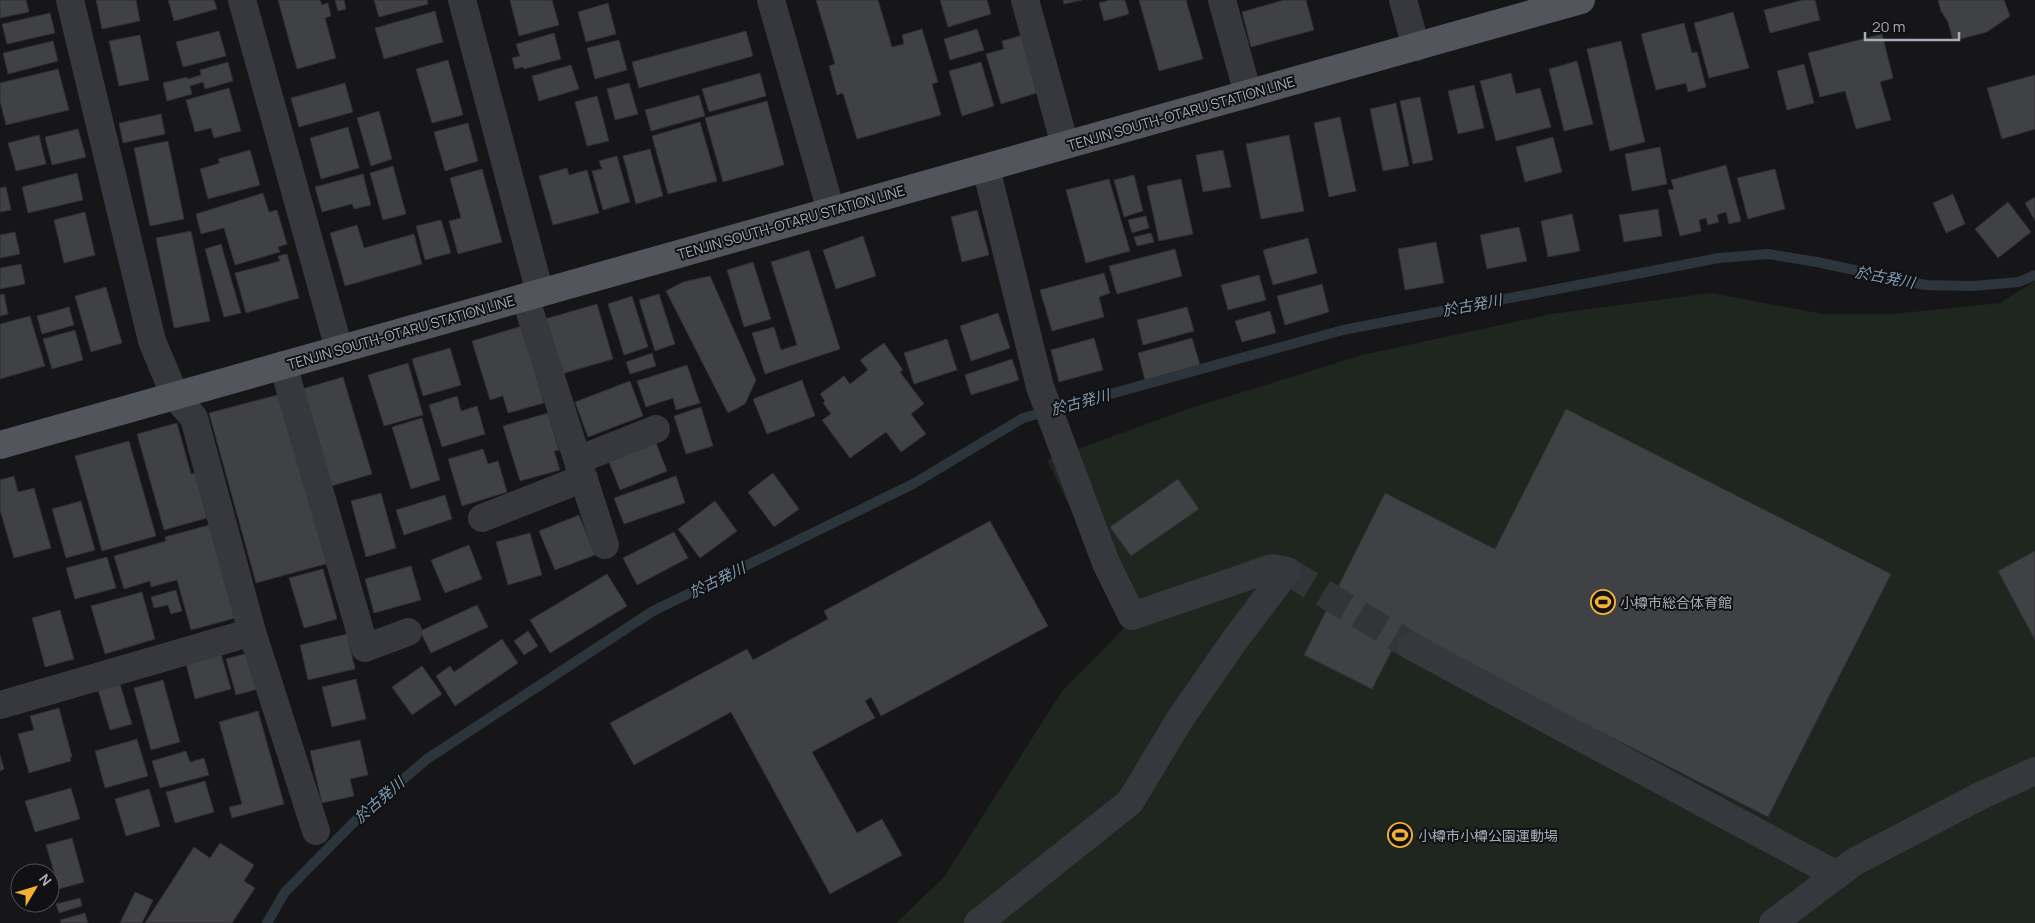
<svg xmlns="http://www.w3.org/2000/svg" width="2035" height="923" font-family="Manrope,'Noto Sans JP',sans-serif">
<rect width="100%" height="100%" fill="#161618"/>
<path fill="#1e261f" d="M2035,281V923H896L944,877L1062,691L1127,625L1047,460L1191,408L1362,355L1551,314L1711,293L1823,314H1893L2000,303Z"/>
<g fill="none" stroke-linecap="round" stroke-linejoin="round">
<path stroke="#2c353c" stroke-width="10" d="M267,923L285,892L359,817L427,759L653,611L913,484L1023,418L1343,330L1719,258L1768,254L1817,262L1925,285L1973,286L2019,282L2035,275"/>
</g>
<g fill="#404145" stroke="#303034">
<path d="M0,0H26L29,12L0,18Z"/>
<path d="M96,0H136L140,21L102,29Z"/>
<path d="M168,0H214L217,9L174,21Z"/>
<path d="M278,0H320L322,5L328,3L331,16L325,18L336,58L297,69Z"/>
<path d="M335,0H344L346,9L338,11Z"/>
<path d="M374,0H427L428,4L379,17Z"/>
<path d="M510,0H552L559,25L519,36Z"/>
<path d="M816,0H878L892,47L904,44L902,35L922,29L938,82L932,84L941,115L857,139L843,93L837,95L829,66L835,64Z"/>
<path d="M940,0H987L991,14L948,27Z"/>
<path d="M1063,0H1082L1064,4Z"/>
<path d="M1110,0H1125L1129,14L1104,21L1099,3Z"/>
<path d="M1139,0H1186L1203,59L1159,71Z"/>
<path d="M1284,0H1306L1314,30L1251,47L1242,12Z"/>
<path d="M1803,0H1815L1820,20L1770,33L1764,10Z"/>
<path d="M1938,0H2004L2010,16L1987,32L1953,41L1948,22L1941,11Z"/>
<path d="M608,3L616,34L586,42L578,12Z"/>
<path d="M435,11L443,42L384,59L375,28Z"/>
<path d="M1733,12L1749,68L1709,78L1694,23Z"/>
<path d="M50,13L55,33L7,44L2,24Z"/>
<path d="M1684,23L1692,53L1697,52L1706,87L1688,92L1686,83L1656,90L1641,34Z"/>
<path d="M977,29L984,50L950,60L944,39Z"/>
<path d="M219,31L226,56L183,67L176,42Z"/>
<path d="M746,31L753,56L639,88L632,62Z"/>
<path d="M554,33L561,59L524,69L523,67L515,69L512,58L520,56L516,44Z"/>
<path d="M1882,34L1893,78L1880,82L1891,120L1856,129L1845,91L1820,97L1808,53Z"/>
<path d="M140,35L149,80L119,86L109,41Z"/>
<path d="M1023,35L1040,92L1001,104L986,54L1004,49L1002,41Z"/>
<path d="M619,40L627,70L595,79L587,48Z"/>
<path d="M53,41L58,61L8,74L3,53Z"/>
<path d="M1621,41L1645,142L1610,151L1587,49Z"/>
<path d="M448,60L463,115L432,123L416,69Z"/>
<path d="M1577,61L1593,124L1564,131L1549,69Z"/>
<path d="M228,62L233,81L205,89L203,82L190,86L192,94L167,101L163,83L187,77L188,79L201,75L200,70Z"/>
<path d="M981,62L994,106L962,116L949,71Z"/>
<path d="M1804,64L1814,103L1787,110L1777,71Z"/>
<path d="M571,65L579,89L539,101L532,76Z"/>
<path d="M58,69L69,110L6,125L0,101V83Z"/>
<path d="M760,73L766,96L709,112L702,89Z"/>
<path d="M1511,73L1516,94L1540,88L1551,127L1496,141L1480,81Z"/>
<path d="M2035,75V129L2002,139L1987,88Z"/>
<path d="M345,83L353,112L299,127L291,98Z"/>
<path d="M629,83L638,114L615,120L607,89Z"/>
<path d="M1474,85L1484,128L1458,134L1448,91Z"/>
<path d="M229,88L241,131L214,138L211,128L195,132L186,100Z"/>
<path d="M699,95L705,116L651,131L645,110Z"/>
<path d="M597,96L609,141L587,146L575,102Z"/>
<path d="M1420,97L1433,160L1413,164L1400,101Z"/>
<path d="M767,101L784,165L723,182L705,118Z"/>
<path d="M1396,103L1409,166L1383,171L1370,109Z"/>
<path d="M379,111L392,159L371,166L357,118Z"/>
<path d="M161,114L165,134L123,143L119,123Z"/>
<path d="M1340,117L1356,191L1329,197L1314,123Z"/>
<path d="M700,122L717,181L668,194L652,136Z"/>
<path d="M468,123L478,161L445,171L434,132Z"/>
<path d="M348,127L359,168L321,179L310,138Z"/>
<path d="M78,129L86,157L52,165L45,137Z"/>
<path d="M39,135L46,164L16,171L8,143Z"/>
<path d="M1289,135L1304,211L1261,219L1246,144Z"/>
<path d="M1553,137L1562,172L1525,182L1516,147Z"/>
<path d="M168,141L184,219L150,226L134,148Z"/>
<path d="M1660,147L1667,184L1632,191L1625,154Z"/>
<path d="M650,149L663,196L636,204L623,156Z"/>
<path d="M250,150L260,185L208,199L200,169L220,163L218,159Z"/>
<path d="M1223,150L1231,187L1203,192L1196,155Z"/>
<path d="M617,156L630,202L603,210L592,171L602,169L599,161Z"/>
<path d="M1726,165L1741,221L1729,224L1726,212L1717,215L1719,222L1708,225L1706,218L1699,220L1701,231L1680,236L1668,190L1674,189L1671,180Z"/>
<path d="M393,166L406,214L383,220L370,173Z"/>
<path d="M567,168L569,175L587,170L599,213L553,225L539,176Z"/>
<path d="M482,169L502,242L458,254L449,221L461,218L450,178Z"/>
<path d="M1775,169L1785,209L1748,219L1737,178Z"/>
<path d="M77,173L83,200L28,213L22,187Z"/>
<path d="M363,174L371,205L354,209L352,204L322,212L315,187Z"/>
<path d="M1134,175L1143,211L1124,217L1114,180Z"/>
<path d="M1109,179L1130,251L1086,263L1066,190Z"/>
<path d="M1181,179L1193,234L1159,241L1147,186Z"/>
<path d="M6,187L11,210L0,212V188Z"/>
<path d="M263,193L269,212L277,210L287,244L278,247L280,252L235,265L224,228L201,234L196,214Z"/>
<path d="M1953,194L1965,224L1946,233L1933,203Z"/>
<path d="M2035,197V221L2025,203Z"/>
<path d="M2008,202L2031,232L1998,258L1975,229Z"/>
<path d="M1658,209L1662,236L1624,242L1619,215Z"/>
<path d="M977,210L989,255L962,262L951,217Z"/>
<path d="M85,212L95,255L64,263L54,220Z"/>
<path d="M1572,214L1580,251L1548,257L1541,221Z"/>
<path d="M1146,216L1149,228L1132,233L1128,220Z"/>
<path d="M441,220L451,253L425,260L416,226Z"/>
<path d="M357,225L364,248L414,234L422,264L345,286L330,233Z"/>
<path d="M1519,227L1527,261L1487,269L1480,235Z"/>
<path d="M191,231L210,321L174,328L156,238Z"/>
<path d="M15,232L20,254L0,258V235Z"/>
<path d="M1151,233L1154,242L1137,246L1134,237Z"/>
<path d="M863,236L876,276L836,289L823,250Z"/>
<path d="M1308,238L1317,273L1273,285L1263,250Z"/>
<path d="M1436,242L1444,283L1405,290L1398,249Z"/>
<path d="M221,244L241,313L224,317L205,249Z"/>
<path d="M1175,249L1182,276L1117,294L1109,266Z"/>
<path d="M809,250L840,349L765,374L752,333L774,327L781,350L797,345L771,262Z"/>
<path d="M287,254L299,298L246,313L235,273L280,261L278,256Z"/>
<path d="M753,262L771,319L744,327L727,270Z"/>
<path d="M21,264L25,284L0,289V268Z"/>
<path d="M1104,273L1110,293L1099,297L1104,317L1052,331L1040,290Z"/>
<path d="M1259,275L1266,300L1228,310L1221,285Z"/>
<path d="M710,276L756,380L745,404L728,413L666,291L683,282Z"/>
<path d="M1322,284L1329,312L1285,325L1277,296Z"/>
<path d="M106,287L122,343L91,352L75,296Z"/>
<path d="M4,294L8,314L0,316V295Z"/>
<path d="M659,294L675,344L655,351L639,300Z"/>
<path d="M632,296L648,347L624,355L608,304Z"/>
<path d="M597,304L613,359L561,374L545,319Z"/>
<path d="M69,307L74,325L42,334L37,316Z"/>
<path d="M1187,307L1194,331L1143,345L1137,320Z"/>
<path d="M1270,311L1276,333L1242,342L1235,321Z"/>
<path d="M998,313L1010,348L971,361L960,326Z"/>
<path d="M30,316L45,366L0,379V324Z"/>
<path d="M522,326L544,403L508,413L503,396L490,400L472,341Z"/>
<path d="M75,330L83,360L52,369L43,339Z"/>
<path d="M1094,338L1103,370L1059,382L1051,350Z"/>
<path d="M1192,338L1200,365L1145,380L1138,353Z"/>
<path d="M947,339L957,370L914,384L904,353Z"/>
<path d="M884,343L903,370L900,372L924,404L911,414L926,434L901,452L886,432L850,458L822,420L831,414L823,403L825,401L820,394L844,376L850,384L868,370L860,360Z"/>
<path d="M450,348L461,385L423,396L412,359Z"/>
<path d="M652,353L656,366L630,374L626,362Z"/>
<path d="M1012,359L1019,380L971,395L965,375Z"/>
<path d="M408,363L423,415L384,426L368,375Z"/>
<path d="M687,365L700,403L676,410L673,398L646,407L637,381Z"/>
<path d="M343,377L372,474L328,487L299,390Z"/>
<path d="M802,380L815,416L767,434L753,399Z"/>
<path d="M630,381L643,416L588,437L575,402Z"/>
<path d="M281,394L329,563L256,583L209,413Z"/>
<path d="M457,396L461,411L477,406L485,434L442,447L429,405Z"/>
<path d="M701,407L713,446L686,454L674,416Z"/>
<path d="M1566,409L1891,574L1768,817L1402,631L1372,689L1304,655L1385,493L1495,549Z"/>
<path d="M548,413L559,450L554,451L560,470L520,481L503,426Z"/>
<path d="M422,418L440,480L411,489L392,427Z"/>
<path d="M177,423L191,474L195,473L207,518L164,530L137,434Z"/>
<path d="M129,441L156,536L102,551L75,456Z"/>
<path d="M656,443L667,471L620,490L609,462Z"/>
<path d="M483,449L488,464L498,461L507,492L462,506L448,459Z"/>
<path d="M773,473L799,509L774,527L748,492Z"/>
<path d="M14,476L18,492L34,488L51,548L14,558L0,510V480Z"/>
<path d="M676,476L685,503L624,524L614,498Z"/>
<path d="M1178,479L1199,509L1131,556L1110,527Z"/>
<path d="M381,493L396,548L366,557L351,501Z"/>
<path d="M445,495L452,519L404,535L396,510Z"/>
<path d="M81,501L95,550L66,558L52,509Z"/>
<path d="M715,501L737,531L700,558L678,529Z"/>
<path d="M579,515L595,555L555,570L539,531Z"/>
<path d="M990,521L1048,626L881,716L871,697L865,701L875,718L812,752L857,833L882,819L902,855L830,894L731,712L634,765L610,723L747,649L753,660L828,619L824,611Z"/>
<path d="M213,524L239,617L191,630L177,580L151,587L150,581L124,589L114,556L166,541L165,537Z"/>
<path d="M674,532L688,558L637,585L623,558Z"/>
<path d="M530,533L542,575L508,585L496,542Z"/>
<path d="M469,545L482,579L445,593L431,560Z"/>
<path d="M2035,551V640L1998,571Z"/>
<path d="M107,557L116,588L75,599L66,568Z"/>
<path d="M411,566L421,600L374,613L365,579Z"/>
<path d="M323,569L337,619L304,628L289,578Z"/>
<path d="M607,574L627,606L550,653L530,620Z"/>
<path d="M176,590L182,611L171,614L168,605L154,608L151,597Z"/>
<path d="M142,592L155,639L105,654L91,606Z"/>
<path d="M477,605L488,627L431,653L420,631Z"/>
<path d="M60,610L74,659L45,667L32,618Z"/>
<path d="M528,631L538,646L524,655L514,641Z"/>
<path d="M347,634L355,669L308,680L300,645Z"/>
<path d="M502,639L518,663L455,706L436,676L450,666L454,672Z"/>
<path d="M248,653L258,689L236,695L226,659Z"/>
<path d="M221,654L231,689L195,699L186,664Z"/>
<path d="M422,666L442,694L412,715L392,687Z"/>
<path d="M356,679L366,719L332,727L322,687Z"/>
<path d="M163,680L180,742L151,750L134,688Z"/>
<path d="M120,684L132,724L110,730L98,690Z"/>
<path d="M59,708L72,757H70L71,761L29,773L18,734L34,730L30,716Z"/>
<path d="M258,711L284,804L232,818L229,807L242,804L219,722Z"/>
<path d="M137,739L148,776L105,788L95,751Z"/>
<path d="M360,740L368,775L350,779L354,796L322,803L310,751Z"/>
<path d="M186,751L190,762L204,758L209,775L160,788L152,761Z"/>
<path d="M0,755L4,769L0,771Z"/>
<path d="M205,781L214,812L175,823L166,792Z"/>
<path d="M71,788L80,819L35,832L25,801Z"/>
<path d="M149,789L160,826L126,836L115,799Z"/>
<path d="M72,838L84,882L59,889L46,845Z"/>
<path d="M220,843L254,865L244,881L255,888L232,923H145L194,847L210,858Z"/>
<path d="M135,892L153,900L142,923H120Z"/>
<path d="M80,898L82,906L59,913L56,904Z"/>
<path d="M85,913L88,923H61L60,920Z"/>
</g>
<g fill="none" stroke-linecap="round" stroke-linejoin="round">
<path stroke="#333438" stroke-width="28" stroke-dasharray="28 14" stroke-linecap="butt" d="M1287,571L1411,646"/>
<g stroke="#37383d" stroke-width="28">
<path d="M70,0L152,341L175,396L194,418L252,632L316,831"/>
<path d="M242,0L339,349"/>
<path d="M462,0L540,293"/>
<path d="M771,0L831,211"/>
<path d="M1025,0L1065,145"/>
<path d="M1222,0L1248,94"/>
<path d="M1403,0L1416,47"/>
<path d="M525,297L605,545"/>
<path d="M283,365L365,648L408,632"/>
<path d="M578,460L656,429"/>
<path d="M482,518L584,478"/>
<path d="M1411,646L1837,875"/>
<path d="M0,705L252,632"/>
<path d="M978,923L1130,802L1180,719L1234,641L1287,571L1272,568L1132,616L1106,563L1040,387L986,168"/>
<path d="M1773,923L1854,862L1978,797L2035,771"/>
</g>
<path stroke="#53555c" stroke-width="28" d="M0,445L1581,0"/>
</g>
<defs>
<symbol id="stadium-ring" viewBox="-11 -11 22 22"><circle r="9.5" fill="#111113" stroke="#f2b134" stroke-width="1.5"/><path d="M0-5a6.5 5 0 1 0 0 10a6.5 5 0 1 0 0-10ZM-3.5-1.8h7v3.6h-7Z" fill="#f2b134"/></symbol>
</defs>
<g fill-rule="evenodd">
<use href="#stadium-ring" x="1589" y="588" width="28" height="28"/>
<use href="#stadium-ring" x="1386" y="821" width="28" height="28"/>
</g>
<g text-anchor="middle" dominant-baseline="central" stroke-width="4" stroke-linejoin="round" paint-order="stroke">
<g font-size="14" fill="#a8adb8" stroke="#111113">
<text transform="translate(1181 113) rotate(-16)">TENJIN SOUTH-OTARU STATION LINE</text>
<text transform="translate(791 222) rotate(-16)">TENJIN SOUTH-OTARU STATION LINE</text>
<text transform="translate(401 332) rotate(-16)">TENJIN SOUTH-OTARU STATION LINE</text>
</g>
<g font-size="14" fill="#a8adb8" stroke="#111113" text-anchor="start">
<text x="1620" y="602">小樽市総合体育館</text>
<text x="1418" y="835">小樽市小樽公園運動場</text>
</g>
<g font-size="15" font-style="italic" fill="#7f9bb3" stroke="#111113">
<text transform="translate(1885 277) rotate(11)">於古発川</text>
<text transform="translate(1472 305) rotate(-11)">於古発川</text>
<text transform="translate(1080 402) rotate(-15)">於古発川</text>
<text transform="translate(717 580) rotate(-26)">於古発川</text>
<text transform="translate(379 800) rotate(-41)">於古発川</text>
</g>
</g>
<g transform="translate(35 888) rotate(52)"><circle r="24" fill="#111113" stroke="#4d4f55"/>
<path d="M0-4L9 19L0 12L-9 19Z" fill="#f2b134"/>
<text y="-8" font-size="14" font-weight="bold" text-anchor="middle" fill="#a8adb8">N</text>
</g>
<path d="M1865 32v8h94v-8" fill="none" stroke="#a8adb8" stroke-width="2.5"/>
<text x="1872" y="32" font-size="15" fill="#a8adb8" stroke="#111113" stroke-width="4" paint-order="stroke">20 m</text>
</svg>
